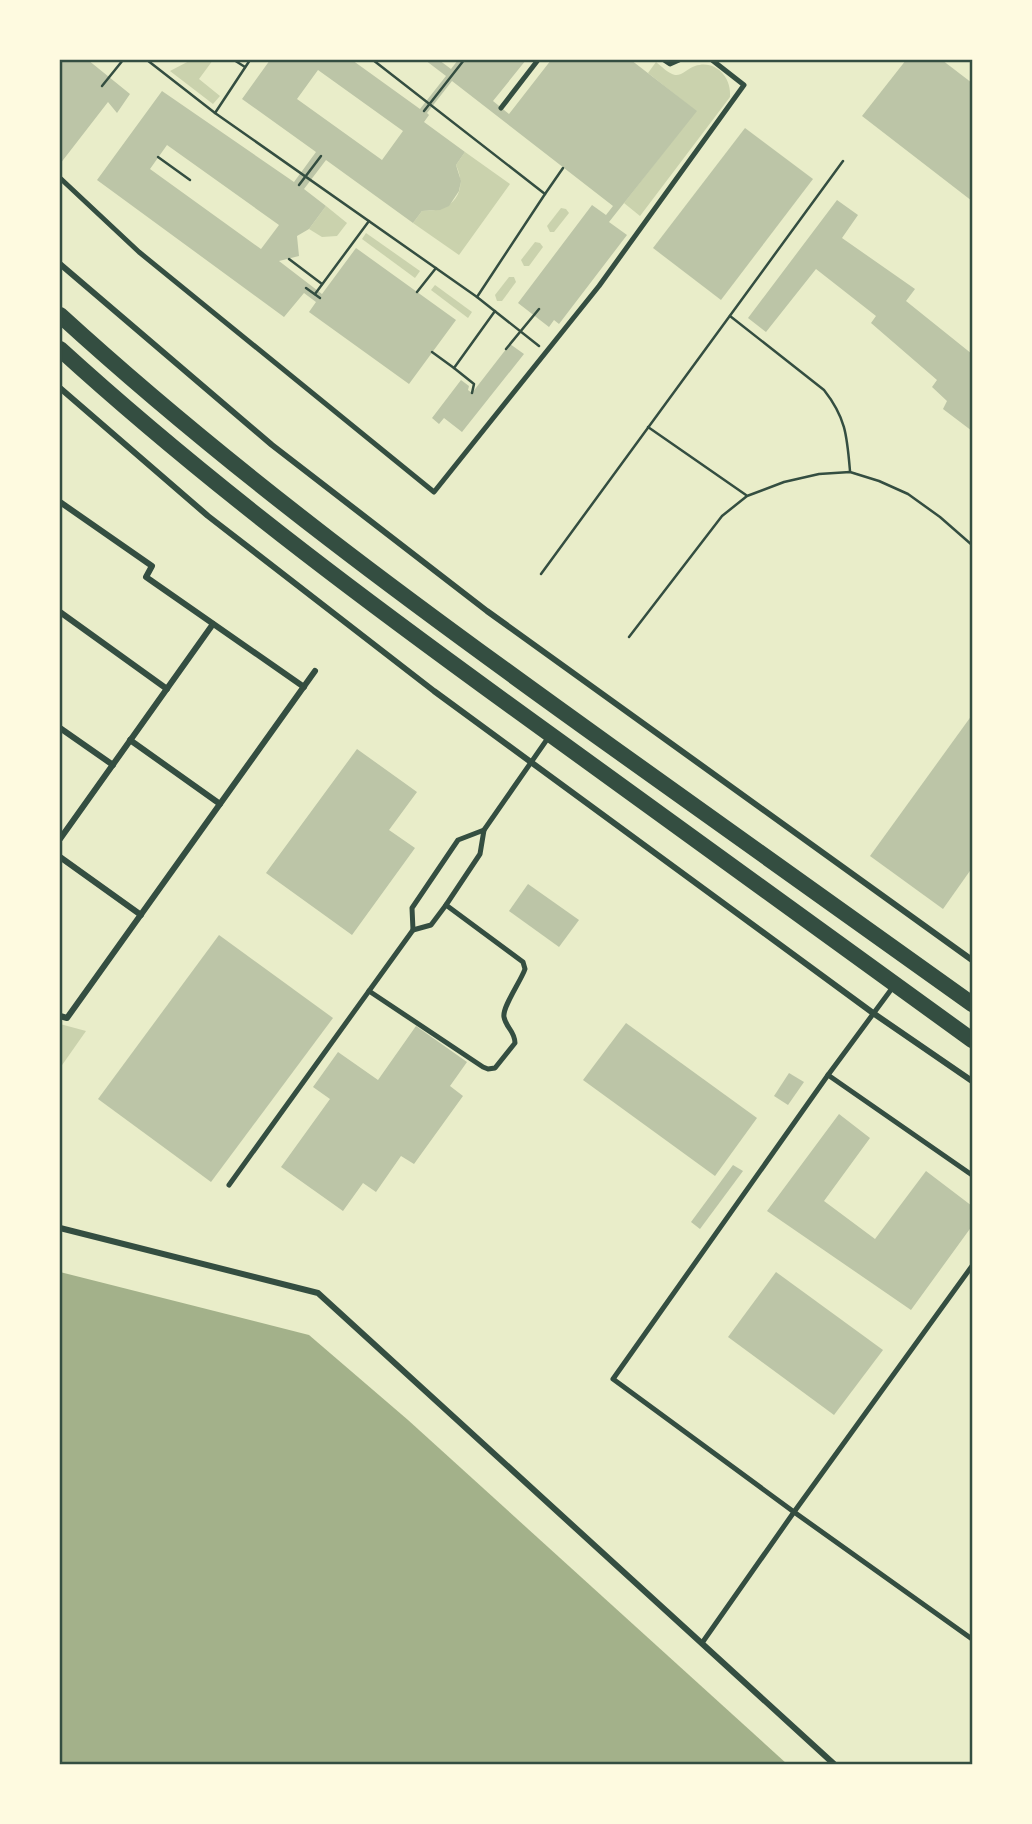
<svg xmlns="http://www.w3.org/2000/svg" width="1032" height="1824" font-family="Signika,sans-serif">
<rect width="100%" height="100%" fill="#e9edc9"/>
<g fill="#cad2ad">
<path d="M191,60H213L199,79L220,96L213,104L170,71Z"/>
<path d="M656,62C661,66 669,74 675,75C682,76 688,68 695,66C715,59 732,77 730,97L640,216L624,203L696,111L648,73Z"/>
<path d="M465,152L510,184L459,255L413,223L422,211C452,212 469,193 456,165Z"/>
<path d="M326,206L347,223L337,236L322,237L309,229Z"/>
<path d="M561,208L566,209L569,213L554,232H550L547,226Z"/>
<path d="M366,233L420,271L415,278L362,239Z"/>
<path d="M535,242L540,243L543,247L529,266H524L521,260Z"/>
<path d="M509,277H514L516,282L502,301H497L495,295Z"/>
<path d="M435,285L472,312L468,318L431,290Z"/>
<path d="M60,1024L86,1031L60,1068Z"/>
</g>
<path fill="#a3b18a" d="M60,1272L309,1335L408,1420L787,1764H60Z"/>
<g fill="#bcc5a7" fill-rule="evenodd">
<path d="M60,60H88L130,94L117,113L108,102L60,164Z"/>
<path d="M270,60H352L420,109L446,76L425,60H439L451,69L458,60H526L493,101L509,114L551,60H631L697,111L609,222L627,235L559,324L554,320L549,327L518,303L592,205L606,215L613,206L452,81L427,113L429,115L424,122L465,152L456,165L461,181L459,191L449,206L440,210L422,211L413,223L326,160L304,189L326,206L309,229L297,236L299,256L279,261L322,294L356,248L456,320L409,384L309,312L316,302L304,293L284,317L97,180L162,91L294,182L316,152L242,99ZM318,70L403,131L382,160L297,99ZM167,145L279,225L261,249L150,169Z"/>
<path d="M906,60H942L972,83V201L862,116Z"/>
<path d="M745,128L813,179L721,300L653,248Z"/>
<path d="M837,200L858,215L842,238L915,289L906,301L972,354V369L970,374L972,376V431L943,409L947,401L932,387L937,380L871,323L876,316L816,269L766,332L748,318Z"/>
<path d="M510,344L524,354L462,432L444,418L439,424L432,418L461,380L469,386L468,390L472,393Z"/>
<path d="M972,715V868L943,909L870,856Z"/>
<path d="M357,749L417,792L389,830L415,848L352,935L266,873Z"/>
<path d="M528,884L579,920L559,947L509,911Z"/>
<path d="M219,935L333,1018L211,1182L98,1099Z"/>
<path d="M626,1023L757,1118L715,1176L583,1080Z"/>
<path d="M416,1026L467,1062L450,1086L463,1096L414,1164L401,1156L376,1192L363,1183L343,1211L281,1167L330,1099L313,1087L338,1052L378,1080Z"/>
<path d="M789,1073L804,1082L788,1105L774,1096Z"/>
<path d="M839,1114L870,1138L824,1201L875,1239L926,1171L972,1206V1226L911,1310L767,1211Z"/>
<path d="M733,1165L743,1171L700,1229L691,1222Z"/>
<path d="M776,1272L883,1350L834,1415L728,1337Z"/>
</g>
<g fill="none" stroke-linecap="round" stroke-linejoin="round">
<g stroke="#344e41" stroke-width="2.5">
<path d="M147,60L215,113"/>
<path d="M234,60L245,67"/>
<path d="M250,60L215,113L477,297L539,346"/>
<path d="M373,60L545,194L477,297"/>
<path d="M102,86L123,60"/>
<path d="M424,111L464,60"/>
<path d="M158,157L190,180"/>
<path d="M299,185L321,156"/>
<path d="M545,194L563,168"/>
<path d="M289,259L322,284"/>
<path d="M306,288L320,298"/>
<path d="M417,292L436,268"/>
<path d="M315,294L369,221"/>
<path d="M730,316L824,390C846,418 847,436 850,471"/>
<path d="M506,349L539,309"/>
<path d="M432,352L454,368"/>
<path d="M472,393L474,384L454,368L495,311"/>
<path d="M648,427L746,495"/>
<path d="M541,574L843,161"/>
<path d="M629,637L722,516L747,496L784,482L819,474L850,472L879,481L908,494L940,517L972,545"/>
</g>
<g stroke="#344e41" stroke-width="5">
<path d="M664,60L670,64L679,60"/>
<path d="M501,108L538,60"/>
<path d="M60,178L139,252L434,492L599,286L744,85L712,60"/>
<path d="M413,930L431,925L446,905L480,854L484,830L548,738"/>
<path d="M893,987L828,1075L613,1379L794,1512L972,1639"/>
<path d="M369,991L483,1067L488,1069L495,1068L515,1043C515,1031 506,1028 504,1017C502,1007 521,981 525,969L523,962L446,905"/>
<path d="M828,1075L972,1175"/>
<path d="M229,1185L413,930L412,908L458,840L484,830"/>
<path d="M702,1643L794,1512L972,1266"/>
</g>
<g stroke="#344e41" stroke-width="6">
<path d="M60,264L272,445L487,611L972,960"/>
<path d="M60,388L208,516L434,691L873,1013L972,1081"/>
<path d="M60,502L152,566L146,577L304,687"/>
<path d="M60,612L167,689"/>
<path d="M60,728L113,765"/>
<path d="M130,740L220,804"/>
<path d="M60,839L213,624"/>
<path d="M60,857L141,915"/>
<path d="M60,1016L67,1018L315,671"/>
<path d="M60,1228L318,1293L834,1764"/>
</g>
<g stroke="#344e41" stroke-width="16">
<path d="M60,315C233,473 422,611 612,747C732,832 852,918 972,1004"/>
<path d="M60,349C217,492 390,619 562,743C699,842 835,942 972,1040"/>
</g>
</g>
<rect width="1032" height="1824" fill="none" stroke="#fefae0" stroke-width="122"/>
<rect x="61" y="61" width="910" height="1702" fill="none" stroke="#344e41" stroke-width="2.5"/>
</svg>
